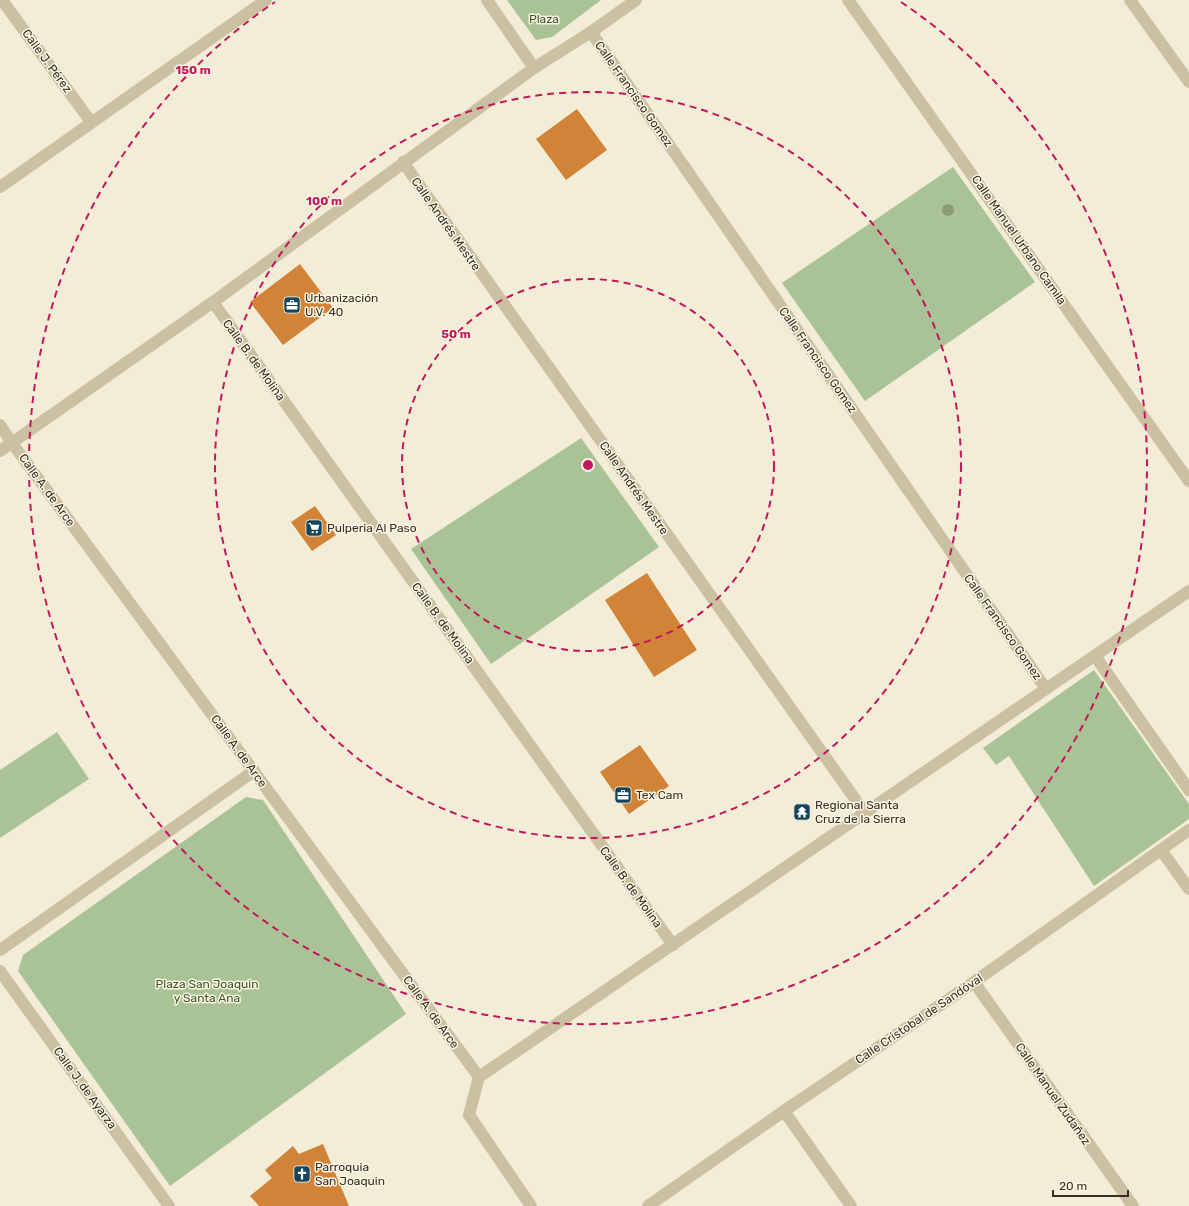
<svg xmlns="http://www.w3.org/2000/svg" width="1189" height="1206" font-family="Rubik,sans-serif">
<rect width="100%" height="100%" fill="#f3edd7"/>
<g fill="#a9c396">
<path d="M507,0H601L552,37L536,40Z"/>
<path d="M953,167L1035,282L865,401L782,283Z"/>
<path d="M581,438L659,547L491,664L411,549Z"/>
<path d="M1094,670L1189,804V819L1094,886L1009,756L996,765L983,748Z"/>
<path d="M57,732L89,779L0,838V770Z"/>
<path d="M246,797L263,800L406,1014L170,1186L18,971L23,955Z"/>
</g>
<g fill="#d18338">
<path d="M577,109L607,150L566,180L536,139Z"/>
<path d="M300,264L333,308L283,345L250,302Z"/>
<path d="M315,506L336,535L312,551L291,522Z"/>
<path d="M647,573L697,650L654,677L605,600Z"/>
<path d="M640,745L669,786L629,814L600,772Z"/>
<path d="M323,1144L349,1206H259L250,1196L272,1178L265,1170L293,1146L299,1154Z"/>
</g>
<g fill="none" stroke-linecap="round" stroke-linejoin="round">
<g stroke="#ccc0a2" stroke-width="12">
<path d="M2,0L91,122"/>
<path d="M487,0L534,68"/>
<path d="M848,0L1189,481"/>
<path d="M1130,0L1189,82"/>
<path d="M591,32L1046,689"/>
<path d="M403,162L865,813"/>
<path d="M0,187L266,0"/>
<path d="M213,302L673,945"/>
<path d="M0,425L12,443L479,1077"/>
<path d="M0,451L213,302L534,68L591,32L636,0"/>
<path d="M1095,656L1189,790"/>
<path d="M1161,850L1189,889"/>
<path d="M0,950L254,771"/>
<path d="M0,971L169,1206"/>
<path d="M974,982L1133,1206"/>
<path d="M479,1077L1189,591"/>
<path d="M479,1077L469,1115L531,1206"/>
<path d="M784,1111L851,1206"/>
<path d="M648,1206L784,1111L974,982L1189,830"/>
</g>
</g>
<circle fill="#8d9a76" cx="948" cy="210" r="6"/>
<g fill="none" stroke="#c2185b" stroke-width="2" stroke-dasharray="7 5">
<circle cx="588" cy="465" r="186"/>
<circle cx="588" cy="465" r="373"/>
<path d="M901 2A559 559 0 1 1 275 2"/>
</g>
<defs>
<symbol id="office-square" viewBox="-11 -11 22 22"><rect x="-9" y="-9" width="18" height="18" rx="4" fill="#17465b" stroke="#fbf6e4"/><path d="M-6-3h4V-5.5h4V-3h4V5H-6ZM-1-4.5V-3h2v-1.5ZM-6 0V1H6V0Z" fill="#fff"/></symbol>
<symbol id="supermarket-square" viewBox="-11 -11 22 22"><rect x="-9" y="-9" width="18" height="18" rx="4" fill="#17465b" stroke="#fbf6e4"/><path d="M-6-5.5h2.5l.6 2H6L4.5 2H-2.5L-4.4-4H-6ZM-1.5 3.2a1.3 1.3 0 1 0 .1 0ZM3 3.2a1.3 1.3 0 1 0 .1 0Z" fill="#fff"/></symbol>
<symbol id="temple-square" viewBox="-11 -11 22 22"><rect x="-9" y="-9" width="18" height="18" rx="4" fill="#17465b" stroke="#fbf6e4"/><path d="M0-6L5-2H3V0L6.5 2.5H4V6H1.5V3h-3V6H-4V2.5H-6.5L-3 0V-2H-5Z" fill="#fff"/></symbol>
<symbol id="church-square" viewBox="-11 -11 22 22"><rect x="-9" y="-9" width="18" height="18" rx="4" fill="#17465b" stroke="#fbf6e4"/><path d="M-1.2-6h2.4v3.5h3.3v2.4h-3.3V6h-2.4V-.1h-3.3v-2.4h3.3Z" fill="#fff"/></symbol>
</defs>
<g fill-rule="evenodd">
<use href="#office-square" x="282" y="295" width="20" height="20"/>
<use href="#supermarket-square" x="304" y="518" width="20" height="20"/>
<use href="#office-square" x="613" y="785" width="20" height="20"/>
<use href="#temple-square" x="792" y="802" width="20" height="20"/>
<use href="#church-square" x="292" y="1164" width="20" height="20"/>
</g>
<g text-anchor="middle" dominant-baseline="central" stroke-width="3" stroke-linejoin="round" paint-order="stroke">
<g font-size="12" fill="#395727" stroke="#fbf6e4">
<text x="544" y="19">Plaza</text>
<text x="207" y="984">Plaza San Joaquin<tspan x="207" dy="14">y Santa Ana</tspan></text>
</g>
<g font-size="12" fill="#362f25" stroke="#fbf6e4">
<text transform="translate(47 61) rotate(54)">Calle J. Pérez</text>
<text transform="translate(634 94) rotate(55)">Calle Francisco Gomez</text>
<text transform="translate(446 224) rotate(55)">Calle Andrés Mestre</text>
<text transform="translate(1019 240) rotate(55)">Calle Manuel Urbano Camila</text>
<text transform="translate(254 360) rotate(54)">Calle B. de Molina</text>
<text transform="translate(818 360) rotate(55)">Calle Francisco Gomez</text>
<text transform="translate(634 488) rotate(55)">Calle Andrés Mestre</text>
<text transform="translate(47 490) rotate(54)">Calle A. de Arce</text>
<text transform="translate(443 623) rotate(54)">Calle B. de Molina</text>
<text transform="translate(1003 627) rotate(55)">Calle Francisco Gomez</text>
<text transform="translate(239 751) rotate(54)">Calle A. de Arce</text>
<text transform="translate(631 887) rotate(54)">Calle B. de Molina</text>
<text transform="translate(431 1012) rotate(54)">Calle A. de Arce</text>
<text transform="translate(919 1019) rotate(-34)">Calle Cristobal de Sandóval</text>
<text transform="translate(85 1088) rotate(54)">Calle J. de Ayarza</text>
<text transform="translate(1053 1094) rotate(55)">Calle Manuel Zudañez</text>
</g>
<g font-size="12" fill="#362f25" stroke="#fbf6e4" text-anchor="start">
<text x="305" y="298">Urbanización<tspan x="305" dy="14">U.V. 40</tspan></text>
<text x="327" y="528">Pulperia Al Paso</text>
<text x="636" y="795">Tex Cam</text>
<text x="815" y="805">Regional Santa<tspan x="815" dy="14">Cruz de la Sierra</tspan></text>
<text x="315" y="1167">Parroquia<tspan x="315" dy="14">San Joaquin</tspan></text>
</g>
</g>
<circle cx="588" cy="465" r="6" fill="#c2185b" stroke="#fbf6e4" stroke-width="2"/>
<g font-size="12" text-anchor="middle" font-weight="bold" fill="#c2185b" stroke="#fbf6e4" stroke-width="3" stroke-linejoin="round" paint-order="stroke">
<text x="193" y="74">150 m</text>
<text x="324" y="205">100 m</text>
<text x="456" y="338">50 m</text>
</g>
<path d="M1053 1190v6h75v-6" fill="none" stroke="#362f25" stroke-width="2"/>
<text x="1059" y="1190" font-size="12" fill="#362f25" stroke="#fbf6e4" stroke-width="3" paint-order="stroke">20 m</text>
</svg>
